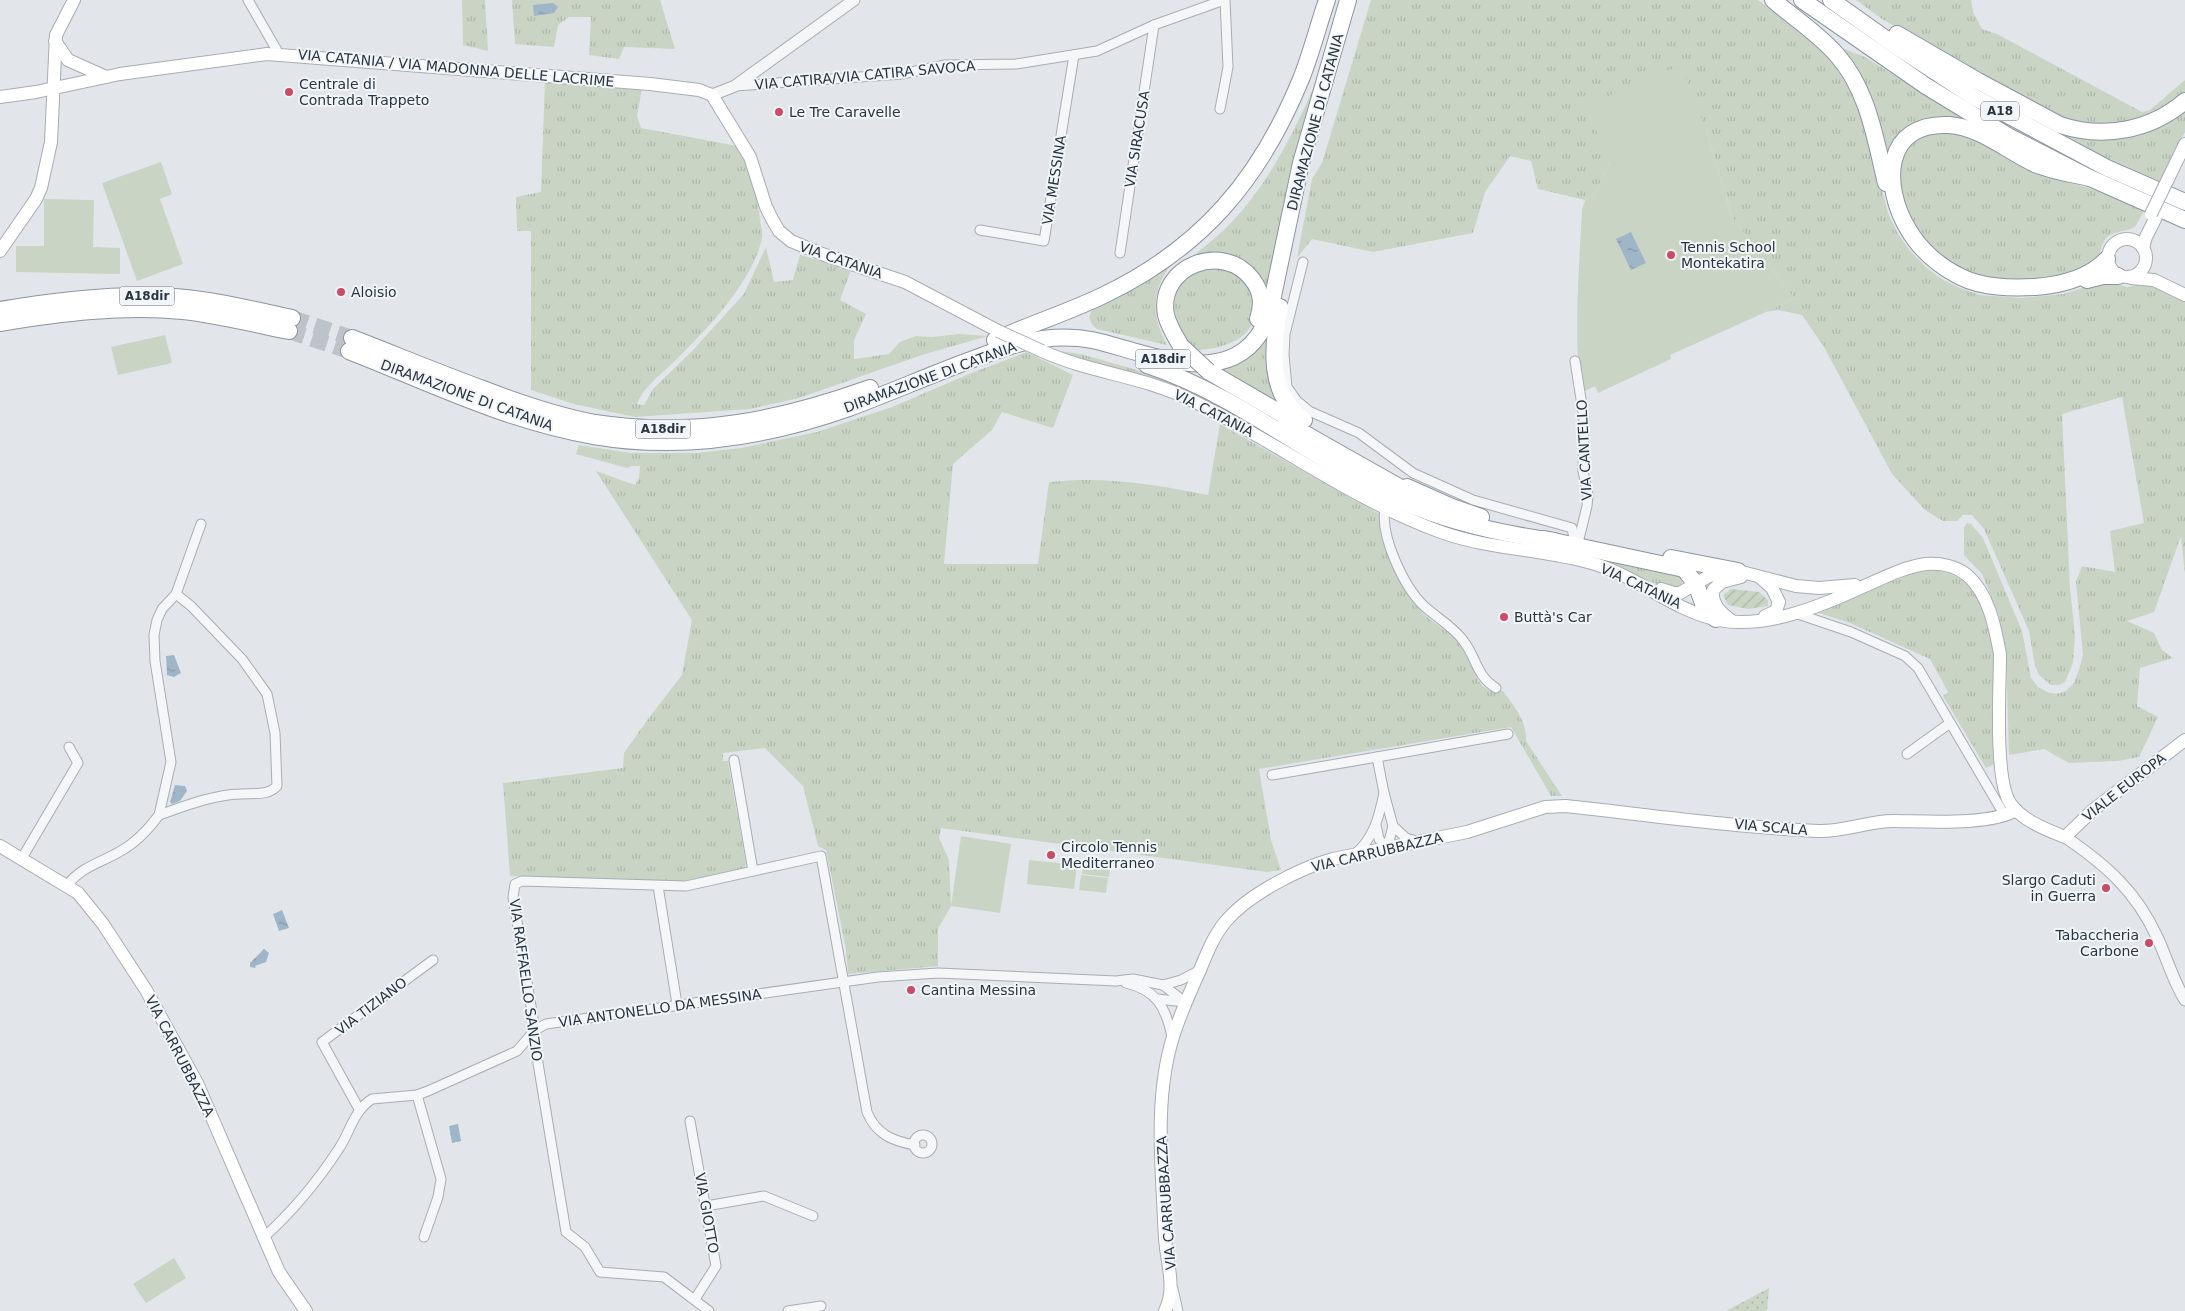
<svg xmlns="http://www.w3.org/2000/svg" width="2185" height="1311" font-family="'DejaVu Sans',sans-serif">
<defs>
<pattern id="grass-tufts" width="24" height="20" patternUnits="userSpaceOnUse" patternTransform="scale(1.25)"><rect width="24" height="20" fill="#c9d4c4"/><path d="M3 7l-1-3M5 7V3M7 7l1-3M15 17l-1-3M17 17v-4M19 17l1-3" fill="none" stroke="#adb7aa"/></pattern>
<pattern id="park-dots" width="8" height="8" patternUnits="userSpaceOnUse" patternTransform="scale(1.25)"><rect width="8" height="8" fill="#c9d4c4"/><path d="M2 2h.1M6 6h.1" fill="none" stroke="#adb7aa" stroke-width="1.8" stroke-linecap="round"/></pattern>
<pattern id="garden-furrows" width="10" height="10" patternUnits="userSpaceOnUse" patternTransform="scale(1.25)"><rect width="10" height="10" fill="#c9d4c4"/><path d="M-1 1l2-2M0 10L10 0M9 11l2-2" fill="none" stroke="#adb7aa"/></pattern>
<pattern id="water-ripples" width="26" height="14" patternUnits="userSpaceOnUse" patternTransform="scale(1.25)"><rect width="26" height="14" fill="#9fb6c9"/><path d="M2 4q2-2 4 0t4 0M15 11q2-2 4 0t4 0" fill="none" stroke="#8295a5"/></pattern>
</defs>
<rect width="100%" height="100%" fill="#e2e6ea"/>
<g fill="url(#grass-tufts)">
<path d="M462,0H485L488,51L463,45Z"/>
<path d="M512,0H660L675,49L624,47L619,59L589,55L591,17H569L558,25L554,47L515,44Z"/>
<path d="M1371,0H1758L1815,41L1831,56L1860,106L1888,213L1898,234L1911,252L1927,268L1943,280L1960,288L1980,295L2021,298L2063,294L2107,281L2127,287L2143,284L2152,285L2185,301V574L2181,536L2154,612L2127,621L2154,633L2162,650L2173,658L2140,668L2137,706L2158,717L2139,757L2118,761L2069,763L2044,749L2009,755L2006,653L1998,613L1982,574L1964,555V528L1967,523L1971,524L1983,538L2022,631L2031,678L2038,687L2047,692L2056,694L2066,691L2074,683L2079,670L2083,655L2076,582L2082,566L2115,572L2110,531L2144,523L2122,397L2062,414L2070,588L2075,635L2073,663L2065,682L2059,685H2051L2039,675L2035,666L2029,631L1984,529L1972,515H1963L1957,521H1943L1925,510L1892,474L1824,347L1802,315L1778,310L1766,312L1794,298L1732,217L1706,129L1610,162L1594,195L1585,200L1538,189L1531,161L1510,156L1485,192L1473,233L1373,252L1312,239L1297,258L1312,179L1322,163Z"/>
<path d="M1856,0H1971L1973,12L1982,29L1997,34L2142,112L2150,110L2185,80V95L2167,109L2107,127L2058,118L1992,82L1882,19Z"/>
<path d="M1837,46L1865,57L1971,123L1951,121L1885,157Z"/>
<path d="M1323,66L1266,307L1249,269L1186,262C1199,251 1212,241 1224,230C1271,184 1298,124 1323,66Z"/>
<path d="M545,80L642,88L637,116L641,128L737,146C750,170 756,191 760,219C760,224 763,232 762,238C753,281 708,328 677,359C663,373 644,386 637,404L644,405L653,389L693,350L744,294L766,247L774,282L793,280L800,255L851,270L840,300L866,314L854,340V359L889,354L900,342L916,336L932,337L959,334L988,336L922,355L799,398L750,409L635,417L574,404L531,390V231H517L516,197L541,192Z"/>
<path d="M2185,109V132L2160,181L2101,155L2023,111L2071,135Z"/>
<path d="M1947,132L1969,137L2033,172L2095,190L2144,211L2135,227C2114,236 2104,228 2099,258C2089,264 2079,271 2068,274C2040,285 1990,283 1963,272C1946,264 1931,248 1920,234C1909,219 1896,194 1897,174C1898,167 1900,159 1902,152L1922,136Z"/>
<path d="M1173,262C1151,290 1151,314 1167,345L1097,329L1092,324L1089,317L1094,306Z"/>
<path d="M1228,266L1253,288C1253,298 1255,310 1253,320C1248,342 1215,350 1196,350C1179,333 1163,301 1184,279C1187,276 1192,271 1196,270C1206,267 1218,267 1228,266Z"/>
<path d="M1274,322L1284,407L1219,368L1262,343Z"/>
<path d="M1057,351C1078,352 1099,359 1119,365C1155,375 1189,387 1221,404C1290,441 1354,487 1426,517C1469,534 1514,538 1558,546C1596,553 1632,562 1669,571C1679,574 1687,579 1679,589L1671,590L1596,559L1484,539L1426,521L1382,502L1213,405L1183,390L1148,377L1083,360Z"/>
<path d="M1027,352L1073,375L1053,428L1002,412L992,430L953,464L944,564H1038L1049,482C1104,476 1154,484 1208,495L1220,424L1379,514C1382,544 1405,597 1427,617C1439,627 1454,634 1463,646C1476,663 1472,695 1503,691C1514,706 1527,721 1526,741L1562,796H1551L1511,727L1259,769L1271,840L1281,870L1267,872L941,828L939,838L949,860L951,906L938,929V966L848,974L846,949L826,850L818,846L803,786L765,748L723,753V761H728L746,864L744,870L686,882L510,876L503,783L623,768L624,753L648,719L682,675L692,620L596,471L635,485L639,478L640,466H631L627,468L576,454L579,445L630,453H697L741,448L817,432L892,407L969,374Z"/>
<path d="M1935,570C1947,573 1960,576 1969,586C2004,626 1995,714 1994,764L1986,768L1943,696L1948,692L1930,659L1850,623L1813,611L1914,573Z"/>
</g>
<path fill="url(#park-dots)" d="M1769,1288L1767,1311H1726Z"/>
<path fill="url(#garden-furrows)" d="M1731,589L1759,592L1768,600V606L1748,609L1728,605L1723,595Z"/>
<g fill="#c9d4c4">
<path d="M1681,65L1706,129L1732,217L1794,298L1766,312L1670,355L1671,359L1598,393L1595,386L1585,391C1570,370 1581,242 1582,210L1585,200L1594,195L1610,162L1585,106Z"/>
<path d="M161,162L172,194L160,199L183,264L137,281L102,183Z"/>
<path d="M44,199L94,200L93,247L120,248V274L16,272V246H44Z"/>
<path d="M165,335L172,363L118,375L111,347Z"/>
<path d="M961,836L1011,844L1000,913L951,906Z"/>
<path d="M1084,859L1111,862L1109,877L1082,874Z"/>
<path d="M1029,860L1077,865L1074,889L1027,884Z"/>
<path d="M1081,875L1108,878L1106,893L1079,890Z"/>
<path d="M174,1258L186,1278L146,1303L133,1284Z"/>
</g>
<g fill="url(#water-ripples)">
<path d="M553,3L558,7L554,13L534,16L533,5Z"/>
<path d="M1631,232L1646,263L1631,270L1616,239Z"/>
<path d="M174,655L181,673L174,677L167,675L166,656Z"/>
<path d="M175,785L185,786L187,791L180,801L172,804L170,802Z"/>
<path d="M282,910L289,928L279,931L273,914Z"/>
<path d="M264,949L269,953L266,962L255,966L256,968L250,967V963Z"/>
<path d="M458,1124L461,1141L452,1143L449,1126Z"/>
</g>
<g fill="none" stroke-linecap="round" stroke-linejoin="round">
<g stroke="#bdc3c8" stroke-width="16" stroke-dasharray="16 8" stroke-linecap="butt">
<path d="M292,318L352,338"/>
<path d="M289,331L349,351"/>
</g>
<defs>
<g id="minor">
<path d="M248,0L279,54"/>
<path d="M735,86L902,74L945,65L1016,64L1097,51L1154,25L1224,0"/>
<path d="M1220,109L1228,67L1225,0"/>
<path d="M980,230L1044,241L1074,55"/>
<path d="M1120,253L1154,25"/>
<path d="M1303,262L1285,334L1284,355L1287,387L1297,401L1309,411L1359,433L1413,473L1473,500L1572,528L1574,538"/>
<path d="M1575,361L1584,418L1583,471L1588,495L1587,506L1579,539"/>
<path d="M1385,509C1380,536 1404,587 1424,606C1436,617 1452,626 1462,639C1477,657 1475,675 1496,688"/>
<path d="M176,594L191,606L242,659L267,694L275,733L277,786C268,796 253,793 240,794C212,795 185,806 159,815L171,762L155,661L154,635L157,620L162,609L176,594L201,524"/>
<path d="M1795,613L1851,632L1905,656L1918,668L2005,816"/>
<path d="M1907,754L1950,723"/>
<path d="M734,760L753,871"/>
<path d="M1272,775L1377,757"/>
<path d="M1376,825L1379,839L1387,849L1393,826L1384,793L1377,757L1508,734"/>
<path d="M1393,826L1406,838L1417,841"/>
<path d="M1355,854C1374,838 1379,817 1384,793"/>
<path d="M22,858L78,763L69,747"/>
<path d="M67,885C83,866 98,864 119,852C136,843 148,830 159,815"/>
<path d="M658,886L677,1004"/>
<path d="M1126,983C1157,990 1166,1008 1172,1037"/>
<path d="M1163,985L1185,1002"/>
<path d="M1157,999L1185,1002"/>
<path d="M417,1095L441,1179L438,1197L424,1237"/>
<path d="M359,1109L322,1042L433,960"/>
<path d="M690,1121L716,1266L695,1299"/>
<circle cx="923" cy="1144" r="9"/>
<path d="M706,1206L764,1196L813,1216"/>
<path d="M263,1238C292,1212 317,1182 338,1150C350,1133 353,1111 372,1099L417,1095L428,1091L517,1051L535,1030L546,1024L878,977L938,973L1116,981L1133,979L1163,985L1181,980L1200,970"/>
<path d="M1173,1289L1178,1311"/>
<path d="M709,1311L664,1277L600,1272L585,1247L566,1232L535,1045V1030L513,897L515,884L522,881L686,886L821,856L867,1112C876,1134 892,1141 915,1145"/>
<path d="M788,1311L821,1306"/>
</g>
<g id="tertiary">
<path d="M712,95L735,86L854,0"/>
<path d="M2065,837C2106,865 2136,891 2157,937C2167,958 2173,981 2185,1000"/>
</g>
<g id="secondary">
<path d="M55,41L68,60L106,77"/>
<path d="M0,97L36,92L120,74L267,54L650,84L699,90L712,95L750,157L766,207L772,219L779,231L791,241L822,254L905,282L998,331"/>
<path d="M2169,177L2185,144"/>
<circle cx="2127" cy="258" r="19"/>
<path d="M2143,248L2146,237L2156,217"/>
<path d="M0,251L36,199L41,188L51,142L56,35L74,0"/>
<path d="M2131,278L2154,280L2185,295"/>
<path d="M1042,351C1090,373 1143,376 1191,400C1276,441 1352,500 1441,532C1491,550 1545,549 1595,564C1638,577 1674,611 1719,620C1764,629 1819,607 1860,588C1881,579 1903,567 1926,564C1940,563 1956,566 1967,575C1989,594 1995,627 2000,654C2000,687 1994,778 2010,803C2021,820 2047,830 2065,837L2093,810L2185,740"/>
<path d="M1761,578L1772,588L1779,602L1776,611L1765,616"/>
<path d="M1661,589L1674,593H1680L1709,576L1738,571L1796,586L1819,588L1855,585"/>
<path d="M1732,621C1721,613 1711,604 1713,590L1722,582L1741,577"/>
<path d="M0,846L78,893L103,924L146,990L197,1083L279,1272L306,1311"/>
<path d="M1165,1311C1175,1291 1169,1270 1166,1248C1164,1232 1164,1215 1163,1199C1160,1146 1157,1088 1173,1037C1180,1014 1190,992 1200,970C1207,953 1214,935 1226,921C1249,894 1300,868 1333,859L1467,832L1545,807L1566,806C1649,815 1734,827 1818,831C1843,832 1868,821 1893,821C1924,821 1990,826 2016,810"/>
</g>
<g id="motorway">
<path d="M1773,0C1794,18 1819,34 1837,55C1868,90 1875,138 1886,183"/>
<path d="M1802,0L1926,86L2008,136L2090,178L2185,220"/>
<path d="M1831,0L1893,44L1974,97L2107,168L2185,202"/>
<path d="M1897,34L1978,81L2060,125C2103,139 2150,131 2185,101"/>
<path d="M2090,178C2072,174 2052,171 2035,164C2007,151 1980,127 1949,125C1883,122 1882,186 1908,229C1920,250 1940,267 1961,277C1983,288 2011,288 2035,287C2061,285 2089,278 2107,259"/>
<path d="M2087,280L2103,276H2118"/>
<path d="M1280,307C1272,346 1267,394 1304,420"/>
<path d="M0,310C58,300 117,293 175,297C215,300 254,310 292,318"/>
<path d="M0,323C60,313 123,305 183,311C219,315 254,324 289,331"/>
<path d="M352,338C396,355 439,373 483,389C519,403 557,416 595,423C692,438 778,421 870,388"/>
<path d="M995,340C1031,324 1069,312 1104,295C1202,248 1260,179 1301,79C1311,54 1318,26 1327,0"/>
<path d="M1181,346C1175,336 1169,327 1166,315C1157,266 1223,241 1252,279C1262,292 1263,304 1258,319"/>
<path d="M349,351C428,382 509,422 594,436C681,451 767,437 849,408C889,393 928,376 968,361C992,352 1017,342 1043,339C1059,337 1076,337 1092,340C1151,353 1238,397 1269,315L1301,163L1348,0"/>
<path d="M1147,365C1232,393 1302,451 1380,491C1435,519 1494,533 1554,541"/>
<path d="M1208,371L1299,424"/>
<path d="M1286,423L1415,496"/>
<path d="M1407,487L1452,507L1481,517"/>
<path d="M1544,539L1684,569L1696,584L1705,609L1716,619"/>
<path d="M1671,558L1738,571"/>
</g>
</defs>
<use href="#minor" stroke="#a7adb4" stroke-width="11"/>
<use href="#tertiary" stroke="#a7adb4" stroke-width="13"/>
<use href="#secondary" stroke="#a7adb4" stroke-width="14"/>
<use href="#motorway" stroke="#8a95a0" stroke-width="18"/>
<use href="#minor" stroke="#f5f6f8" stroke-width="9"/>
<use href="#tertiary" stroke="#f5f6f8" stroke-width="11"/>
<use href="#secondary" stroke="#fff" stroke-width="12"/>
<use href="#motorway" stroke="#fff" stroke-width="16"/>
<defs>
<g id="secondary-bridge">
<path d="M2151,214L2169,177"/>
<path d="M998,331L1042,351"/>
</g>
<path id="motorway-bridge" d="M1181,346L1208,371"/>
</defs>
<use href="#secondary-bridge" stroke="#a7adb4" stroke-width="14" stroke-linecap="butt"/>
<use href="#motorway-bridge" stroke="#8a95a0" stroke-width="18" stroke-linecap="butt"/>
<use href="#secondary-bridge" stroke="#fff" stroke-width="12"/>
<use href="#motorway-bridge" stroke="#fff" stroke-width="16"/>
</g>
<g fill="#cb4c69" stroke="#f2f5f7" stroke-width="2">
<circle cx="289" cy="92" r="5"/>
<circle cx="779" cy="112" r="5"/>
<circle cx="1671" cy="255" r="5"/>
<circle cx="341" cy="292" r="5"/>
<circle cx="1504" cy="617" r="5"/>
<circle cx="1051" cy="855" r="5"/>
<circle cx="2106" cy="888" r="5"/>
<circle cx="2149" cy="943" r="5"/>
<circle cx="911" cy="990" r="5"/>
</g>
<g text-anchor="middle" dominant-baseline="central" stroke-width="4" stroke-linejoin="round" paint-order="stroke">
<g fill="#f2f5f7" stroke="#676f78" stroke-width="1">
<rect x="1981" y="101.5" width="38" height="19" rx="4"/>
<rect x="119.5" y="286.5" width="55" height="19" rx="4"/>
<rect x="1135.5" y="349.5" width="55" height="19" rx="4"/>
<rect x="635.5" y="419.5" width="55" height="19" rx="4"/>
</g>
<g font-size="12" font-weight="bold" fill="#2b3542">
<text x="2000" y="111">A18</text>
<text x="147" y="296">A18dir</text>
<text x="1163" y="359">A18dir</text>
<text x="663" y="429">A18dir</text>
</g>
<g font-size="14" fill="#2b3542" stroke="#f2f5f7">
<text transform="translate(456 68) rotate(5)">VIA CATANIA / VIA MADONNA DELLE LACRIME</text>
<text transform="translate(865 75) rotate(-5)">VIA CATIRA/VIA CATIRA SAVOCA</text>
<text transform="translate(1315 122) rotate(-75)">DIRAMAZIONE DI CATANIA</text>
<text transform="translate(1137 139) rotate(-81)">VIA SIRACUSA</text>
<text transform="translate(1054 180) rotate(-81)">VIA MESSINA</text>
<text transform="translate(841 260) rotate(19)">VIA CATANIA</text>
<text transform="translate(930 377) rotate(-20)">DIRAMAZIONE DI CATANIA</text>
<text transform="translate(467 395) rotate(20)">DIRAMAZIONE DI CATANIA</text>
<text transform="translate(1214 413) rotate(27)">VIA CATANIA</text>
<text transform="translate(1584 450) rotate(-93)">VIA CANTELLO</text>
<text transform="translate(1641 586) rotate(25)">VIA CATANIA</text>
<text transform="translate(2124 787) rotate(-38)">VIALE EUROPA</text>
<text transform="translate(1771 827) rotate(5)">VIA SCALA</text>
<text transform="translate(1377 852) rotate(-13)">VIA CARRUBBAZZA</text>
<text transform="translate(526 980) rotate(82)">VIA RAFFAELLO SANZIO</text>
<text transform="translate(371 1006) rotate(-37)">VIA TIZIANO</text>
<text transform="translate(660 1008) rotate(-8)">VIA ANTONELLO DA MESSINA</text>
<text transform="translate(180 1056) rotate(63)">VIA CARRUBBAZZA</text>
<text transform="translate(1166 1203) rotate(-94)">VIA CARRUBBAZZA</text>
<text transform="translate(707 1213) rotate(80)">VIA GIOTTO</text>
</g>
<g font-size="14" fill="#2b3542" stroke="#f2f5f7" text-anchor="start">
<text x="299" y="84">Centrale di<tspan x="299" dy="16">Contrada Trappeto</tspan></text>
<text x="789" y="112">Le Tre Caravelle</text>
<text x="1681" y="247">Tennis School<tspan x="1681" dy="16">Montekatira</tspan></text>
<text x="351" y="292">Aloisio</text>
<text x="1514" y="617">Buttà's Car</text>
<text x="1061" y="847">Circolo Tennis<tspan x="1061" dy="16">Mediterraneo</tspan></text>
<text x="2096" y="880" text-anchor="end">Slargo Caduti<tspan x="2096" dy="16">in Guerra</tspan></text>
<text x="2139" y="935" text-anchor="end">Tabaccheria<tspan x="2139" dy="16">Carbone</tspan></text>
<text x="921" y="990">Cantina Messina</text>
</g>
</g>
</svg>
